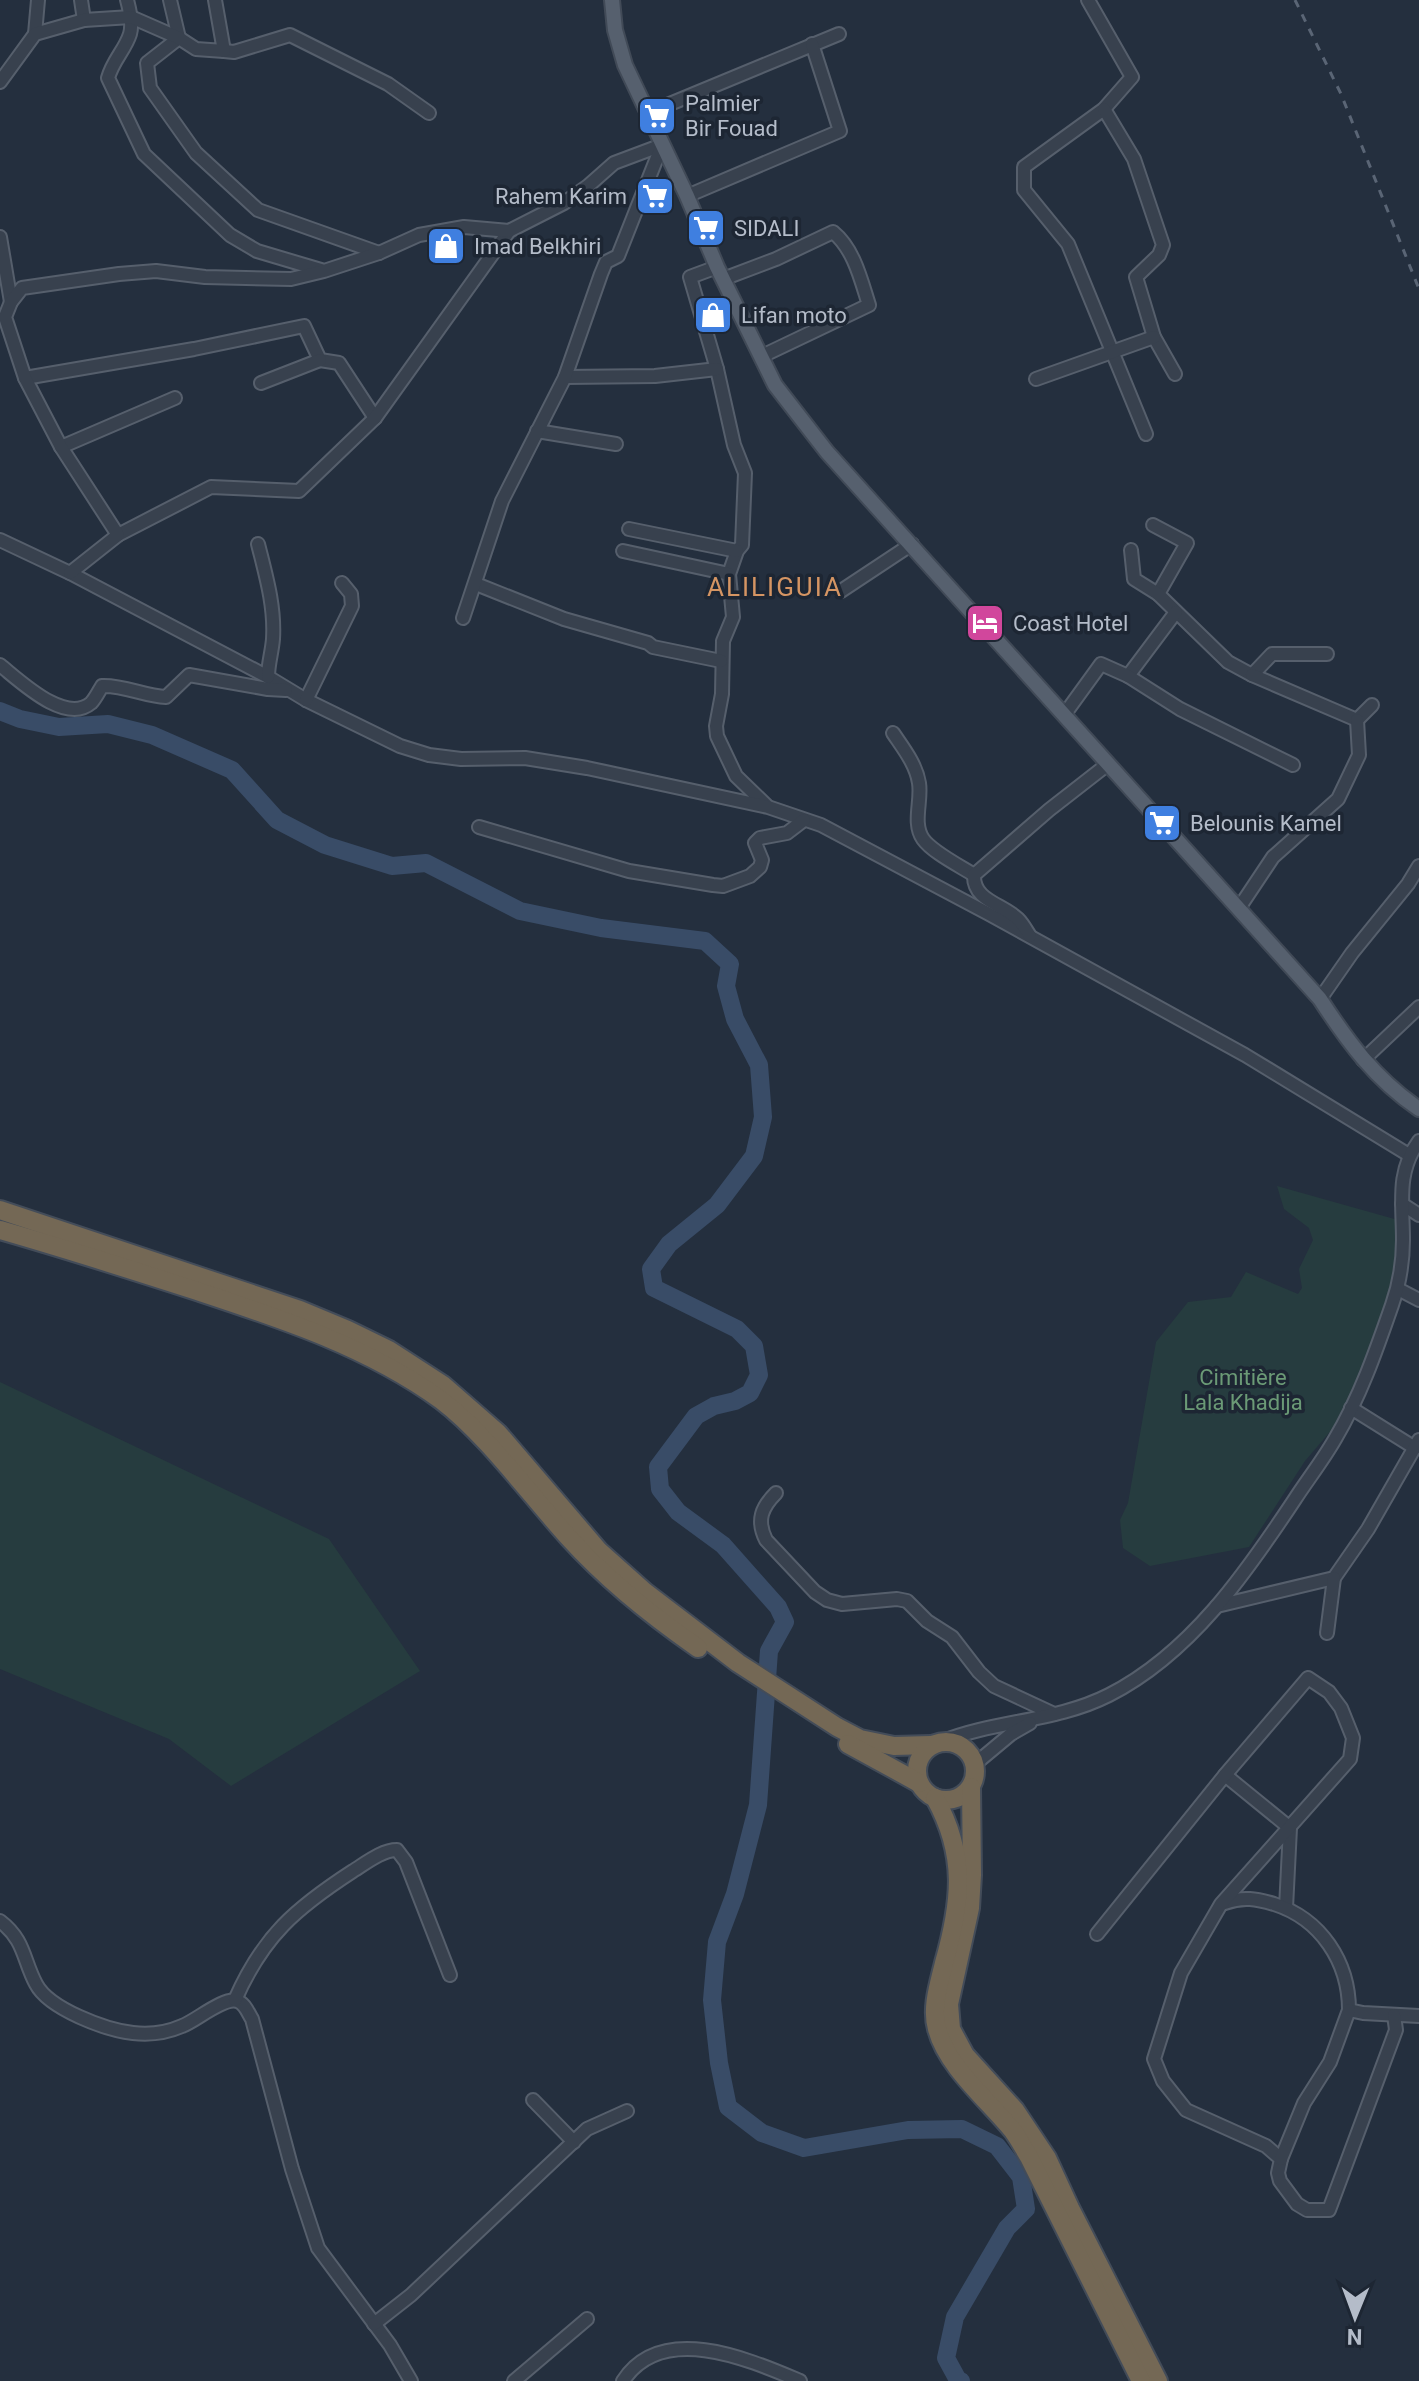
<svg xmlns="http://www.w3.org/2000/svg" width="1419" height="2381" font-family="Roboto,sans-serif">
<rect width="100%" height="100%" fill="#242f3e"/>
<g fill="#263c3f">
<path d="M1277,1186L1398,1220L1399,1251L1390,1302L1340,1420L1305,1461L1249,1547L1150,1566L1123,1548L1120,1520L1128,1503L1156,1342L1188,1302L1231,1297L1246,1272L1298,1294L1302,1288L1299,1269L1313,1240L1309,1228L1284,1209Z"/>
<path d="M0,1382L329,1539L420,1671L231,1786L169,1739L0,1669Z"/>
</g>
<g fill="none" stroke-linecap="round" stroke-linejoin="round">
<path stroke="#394c67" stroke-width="18" d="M0,711L20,719L59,727L108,724L152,735L232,770L277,820L325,845L392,866L426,863L520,911L601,928L705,941L730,964L726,986L735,1019L759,1065L763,1117L754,1156L717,1205L669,1244L651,1269L654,1288L737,1329L754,1346L759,1375L750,1393L735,1401L714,1406L696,1416L658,1467L660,1489L678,1512L723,1545L778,1607L785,1622L769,1651L758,1805L735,1894L717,1942L712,2000L719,2063L728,2107L762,2133L804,2148L908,2130L962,2129L997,2146L1021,2177L1026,2209L1007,2228L955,2317L946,2358L958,2380L961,2381"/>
<defs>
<g id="minor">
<path d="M81,0L84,20"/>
<path d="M127,0C130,11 133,24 130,34C125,50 113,60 108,78L144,154L230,235L257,251L321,270"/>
<path d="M170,0L179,38L147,63L150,88L196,153L258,210L379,253"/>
<path d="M1088,0L1132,77L1104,109L1024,167V190L1068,244L1146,434"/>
<path d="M35,34L38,0"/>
<path d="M224,51L234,52L290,35L388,84L429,113"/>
<path d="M0,82L35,34L84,20L131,17L179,38L196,49L224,51L215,0"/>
<path d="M1104,109L1134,159L1163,245L1159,255L1136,277L1154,337L1175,374"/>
<path d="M648,113L839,34"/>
<path d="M687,196L840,131L812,44"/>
<path d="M0,237L11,302"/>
<path d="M717,267L690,277L717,369L734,445L745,473L742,545L737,551L729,574L733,617L723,641L722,694L716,726L717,736L736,776L766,805"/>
<path d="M723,279L776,259L833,232C854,249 861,280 869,305L762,356"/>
<path d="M565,377L655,376L717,369"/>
<path d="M25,378L194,349L304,326L320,360L339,363L375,418"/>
<path d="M1036,379L1154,337"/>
<path d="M261,383L320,360"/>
<path d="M537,431L616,444"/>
<path d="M61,447L175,398"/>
<path d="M1153,525L1187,543L1158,594"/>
<path d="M629,529L737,551"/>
<path d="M118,535L211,487L299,491L375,418L509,231"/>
<path d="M0,540L70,573L268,677L306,700L400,746L429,755L461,759L525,758L587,768L768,807L821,825L989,914L1245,1055L1409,1155"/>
<path d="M258,544C266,576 275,606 273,639C272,652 268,664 268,677"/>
<path d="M1131,550L1134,579L1158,594L1228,662L1252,675L1272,654H1327"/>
<path d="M623,551L729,574"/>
<path d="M70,573L118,535L61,447L25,378L5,317L11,302L22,288L119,274L156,271L205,277L291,279L324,271L379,253L419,235L464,227L509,231L564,203L588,186L614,163L662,145"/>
<path d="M476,584L564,619L648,643L653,647L721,661"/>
<path d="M841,591L912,544"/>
<path d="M463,618L502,501L565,377L601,274L606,262L618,256L662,145"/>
<path d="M0,665C19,680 65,725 91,703C95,699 99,691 102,686C124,685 144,696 166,697L189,675L268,689L286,690"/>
<path d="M1252,675L1357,720L1372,705"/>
<path d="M1128,676L1176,612"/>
<path d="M306,700L352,606L351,594L342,583"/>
<path d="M1064,715L1101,664L1128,676L1180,709L1293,765"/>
<path d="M893,733C903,748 916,764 919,783C922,801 912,823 923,839C932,852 960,866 974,875"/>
<path d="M479,827L629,871L713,885L723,886L750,876L760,867L762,860L755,843L760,838L787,833L804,820"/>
<path d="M1239,908L1273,857L1338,799L1359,755L1357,720"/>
<path d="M1030,936C1026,930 1023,924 1018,919C1003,904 973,901 974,875L1049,810L1108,764"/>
<path d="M1320,999L1352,953L1408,884L1419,866"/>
<path d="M1363,1060L1419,1007"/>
<path d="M1402,1204L1419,1215"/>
<path d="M1398,1289L1419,1300"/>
<path d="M1351,1408L1415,1448"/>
<path d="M776,1493C762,1507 756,1520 766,1540L815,1592L827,1600L842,1604L897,1599L907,1601L927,1621L952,1637L979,1672L994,1686L1054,1714"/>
<path d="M1217,1606L1334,1578L1368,1529L1419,1440"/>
<path d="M1327,1633L1334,1578"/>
<path d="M941,1742C995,1720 1056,1722 1109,1695C1190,1654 1246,1573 1295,1499C1308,1479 1323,1460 1335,1439C1360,1397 1376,1351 1392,1305C1399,1285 1403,1262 1403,1240C1403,1203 1396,1172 1419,1141"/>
<path d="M975,1764L1011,1734L1030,1723"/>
<path d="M1225,1775L1290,1828L1286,1908"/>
<path d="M1225,1903C1243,1896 1257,1899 1274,1904C1321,1919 1349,1962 1349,2010L1363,2013L1419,2016"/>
<path d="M0,1921C25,1940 23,1960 36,1984C49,2009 106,2030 133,2033C150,2035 166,2033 182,2026C196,2021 223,1997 237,2001C245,2003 248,2013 252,2019L292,2169L318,2248L390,2345L411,2381"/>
<path d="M1097,1934L1225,1775L1308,1678L1329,1692L1341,1708L1353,1738L1350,1759L1221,1904L1181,1973L1154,2059L1163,2081L1186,2110L1266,2146L1281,2159L1278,2173L1280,2181L1297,2204L1307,2210H1329L1396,2030L1394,2015"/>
<path d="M235,2000C263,1936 296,1908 353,1871C366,1863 382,1850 397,1850L406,1862L450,1975"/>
<path d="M533,2100L574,2142"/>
<path d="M1281,2159L1304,2103L1330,2062L1349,2010"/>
<path d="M374,2324L411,2295L587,2129L627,2111"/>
<path d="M514,2381L587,2319"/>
<path d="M623,2381C662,2321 750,2360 800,2381"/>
</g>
<path id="major" d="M612,0L615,30L625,65L687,196L717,267L775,385L827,452L1320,999C1348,1042 1375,1079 1419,1109"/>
<g id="highway">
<path d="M0,1210L300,1310L348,1330L389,1350L443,1385L498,1433L599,1551L645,1592L738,1663L837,1727L860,1739L894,1746L931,1745"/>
<path d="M0,1230C66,1249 132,1270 197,1291C282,1319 368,1347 441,1400C486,1434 530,1495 569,1538C607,1580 652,1616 698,1648"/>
<circle cx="946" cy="1771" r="29"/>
<path d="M848,1744L919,1783"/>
<path d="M971,1787L972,1875L970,1908L949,2004L951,2029L965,2055L1015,2110L1047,2158L1070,2208L1158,2381"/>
<path d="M935,1798C967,1856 961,1902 944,1963C939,1984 931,2008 937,2029C947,2067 989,2101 1013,2131C1019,2139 1024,2149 1029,2157L1141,2381"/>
</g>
</defs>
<use href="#minor" stroke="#565f6c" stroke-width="16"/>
<use href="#major" stroke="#414a57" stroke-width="18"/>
<use href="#highway" stroke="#434c59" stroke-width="22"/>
<use href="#minor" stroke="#38414e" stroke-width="12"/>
<use href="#major" stroke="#56606e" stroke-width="14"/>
<use href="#highway" stroke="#746855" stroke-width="18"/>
<path stroke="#5a6575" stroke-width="3" stroke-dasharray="8 8" stroke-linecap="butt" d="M1295,0L1341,94L1419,289"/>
</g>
<defs>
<symbol id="supermarket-square" viewBox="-11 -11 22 22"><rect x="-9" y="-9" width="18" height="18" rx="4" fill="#3f7fe0" stroke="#1d2633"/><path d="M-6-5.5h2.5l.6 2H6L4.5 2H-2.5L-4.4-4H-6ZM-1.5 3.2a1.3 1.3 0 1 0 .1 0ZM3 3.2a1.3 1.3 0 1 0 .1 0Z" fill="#fff"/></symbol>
<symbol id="shop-square" viewBox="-11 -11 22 22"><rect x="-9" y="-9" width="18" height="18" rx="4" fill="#3f7fe0" stroke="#1d2633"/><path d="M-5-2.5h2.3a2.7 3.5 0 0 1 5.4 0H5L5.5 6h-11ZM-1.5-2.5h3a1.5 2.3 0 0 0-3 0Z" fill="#fff"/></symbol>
<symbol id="hotel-square" viewBox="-11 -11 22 22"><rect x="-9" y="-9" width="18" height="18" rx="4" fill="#d1479c" stroke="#1d2633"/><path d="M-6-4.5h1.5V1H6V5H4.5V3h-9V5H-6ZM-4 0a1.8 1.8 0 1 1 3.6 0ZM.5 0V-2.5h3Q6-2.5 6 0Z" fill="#fff"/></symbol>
</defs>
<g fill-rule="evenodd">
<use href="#supermarket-square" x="635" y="94" width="44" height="44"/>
<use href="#supermarket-square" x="633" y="174" width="44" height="44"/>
<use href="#supermarket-square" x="684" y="206" width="44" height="44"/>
<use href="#shop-square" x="424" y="224" width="44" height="44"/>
<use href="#shop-square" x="691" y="293" width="44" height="44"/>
<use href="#hotel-square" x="963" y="601" width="44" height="44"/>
<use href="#supermarket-square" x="1140" y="801" width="44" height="44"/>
</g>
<g text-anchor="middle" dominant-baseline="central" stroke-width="7" stroke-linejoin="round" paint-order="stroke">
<g font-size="22" fill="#b4bcc9" stroke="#1d2633" text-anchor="start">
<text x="685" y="103">Palmier<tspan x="685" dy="25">Bir Fouad</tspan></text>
<text x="627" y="196" text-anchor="end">Rahem Karim</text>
<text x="734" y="228">SIDALI</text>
<text x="474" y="246">Imad Belkhiri</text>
<text x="741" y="315">Lifan moto</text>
<text x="1013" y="623">Coast Hotel</text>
<text x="1190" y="823">Belounis Kamel</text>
</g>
<g font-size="22" fill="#6b9a76" stroke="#1d2633">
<text x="1243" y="1377">Cimitière<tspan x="1243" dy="25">Lala Khadija</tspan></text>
</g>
<g font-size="26" letter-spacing="2" fill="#d59563" stroke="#1d2633">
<text x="775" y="587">ALILIGUIA</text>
</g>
</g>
<g transform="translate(1355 2317) rotate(181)" stroke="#1d2633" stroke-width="6" paint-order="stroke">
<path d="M0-6L14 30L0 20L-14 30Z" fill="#b4bcc9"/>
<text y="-12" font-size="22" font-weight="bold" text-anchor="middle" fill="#b4bcc9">N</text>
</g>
</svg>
